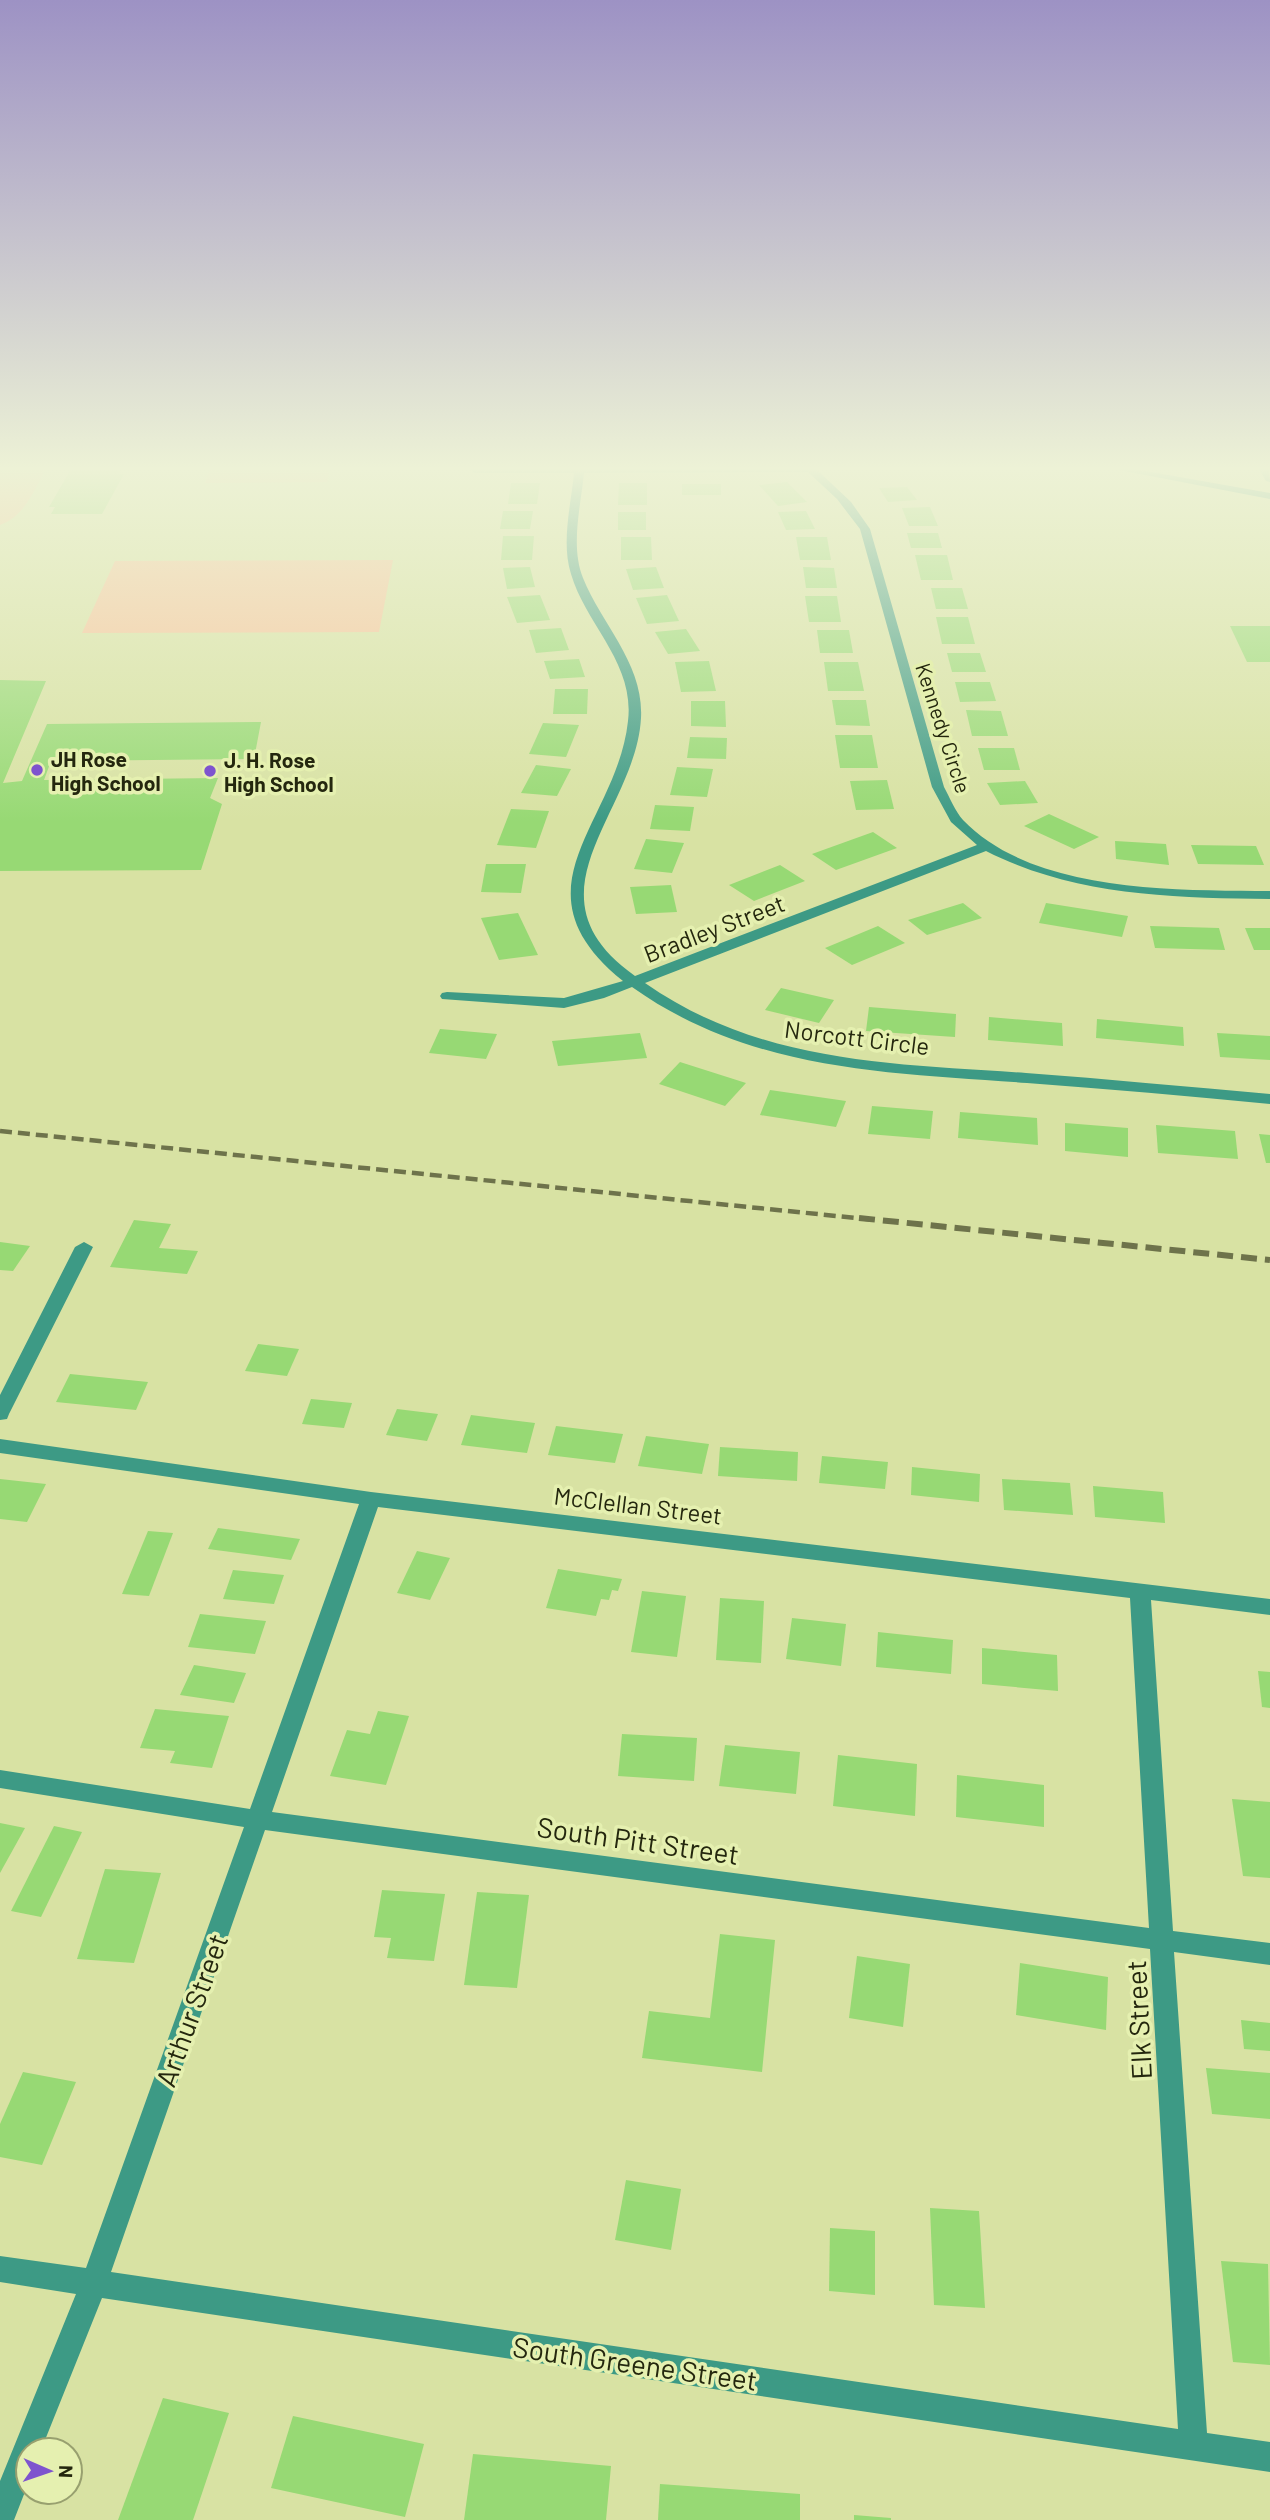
<svg xmlns="http://www.w3.org/2000/svg" width="1270" height="2520" font-family="Barlow,sans-serif">
<rect width="100%" height="100%" fill="#d8e2a3"/>
<g fill="#fac098">
<path d="M0,469H46C34,490 25,516 0,525Z"/>
<path d="M210,469H330L327,482L205,483Z"/>
<path d="M393,560L379,632L82,633L115,561Z"/>
</g>
<g fill="#97d974">
<path d="M71,469H121L119,474H124L102,514H51L55,507H49Z"/>
<path d="M787,482L807,502L778,506L759,485Z"/>
<path d="M511,483H540L537,504H508Z"/>
<path d="M619,483H647V505H618Z"/>
<rect x="682" y="484" width="39" height="11"/>
<path d="M907,487L917,500L888,502L879,488Z"/>
<path d="M930,507L938,526H909L902,508Z"/>
<path d="M503,511H533L530,529H500Z"/>
<path d="M806,511L815,529L786,530L778,512Z"/>
<rect x="618" y="512" width="28" height="18"/>
<path d="M907,533H938L942,548H911Z"/>
<path d="M503,536H534L532,560H501Z"/>
<path d="M621,537H651L652,560H621Z"/>
<path d="M796,537H827L831,560H800Z"/>
<path d="M915,555H947L953,580H921Z"/>
<path d="M530,567L535,587L507,589L503,568Z"/>
<path d="M656,567L664,588L633,590L626,569Z"/>
<path d="M803,567L834,568L837,588H806Z"/>
<path d="M931,588H962L968,609H936Z"/>
<path d="M540,595L550,620L517,623L507,597Z"/>
<path d="M667,595L679,621L647,624L636,598Z"/>
<path d="M805,596H837L841,622H809Z"/>
<path d="M936,617H968L975,644H942Z"/>
<path d="M1230,626H1270V662H1247Z"/>
<path d="M561,628L569,650L536,653L529,630Z"/>
<path d="M686,629L700,651L668,654L655,632Z"/>
<path d="M817,630H849L853,653H820Z"/>
<path d="M947,653H980L986,672H952Z"/>
<path d="M579,659L585,677L550,679L544,661Z"/>
<path d="M709,661L716,691L681,692L675,662Z"/>
<path d="M824,662H858L864,691H828Z"/>
<path d="M0,680L46,681L3,783L22,781L47,724L261,722L254,759L51,761L44,780L218,778L210,798L222,804L201,870L0,871Z"/>
<path d="M955,682H990L996,701L960,702Z"/>
<path d="M555,689H588L587,714H553Z"/>
<path d="M832,700H866L870,726L836,725Z"/>
<path d="M691,701H725L726,727L691,726Z"/>
<path d="M966,710L1001,711L1008,736H972Z"/>
<path d="M543,723L579,725L566,757L529,754Z"/>
<path d="M835,735H872L878,768H840Z"/>
<path d="M690,737L727,738L726,759L687,758Z"/>
<path d="M978,748H1014L1020,770H984Z"/>
<path d="M536,765L571,769L557,796L521,793Z"/>
<path d="M677,767L713,769L707,797L670,795Z"/>
<path d="M887,780L894,809L856,810L850,781Z"/>
<path d="M1025,781L1038,803L1000,805L987,783Z"/>
<path d="M655,805L694,807L690,831L650,829Z"/>
<path d="M511,809L549,811L536,848L497,845Z"/>
<path d="M1049,814L1099,837L1074,849L1024,826Z"/>
<path d="M873,832L897,848L836,870L812,854Z"/>
<path d="M646,839L684,843L672,873L634,869Z"/>
<path d="M1115,841L1166,844L1169,865L1116,859Z"/>
<path d="M1191,845L1256,846L1264,865L1198,864Z"/>
<path d="M486,864H526L521,893L481,892Z"/>
<path d="M780,865L805,881L754,901L729,885Z"/>
<path d="M671,885L677,912L636,914L630,887Z"/>
<path d="M963,903L982,918L927,935L908,920Z"/>
<path d="M1046,903L1128,916L1122,937L1039,923Z"/>
<path d="M518,913L538,955L499,960L481,918Z"/>
<path d="M878,926L905,943L852,965L825,948Z"/>
<path d="M1150,926L1219,928L1225,950L1155,948Z"/>
<path d="M1245,928H1270V950H1254Z"/>
<path d="M781,988L834,1000L819,1023L765,1010Z"/>
<path d="M869,1007L956,1014L955,1037L866,1031Z"/>
<path d="M989,1017L1062,1023L1063,1046L988,1040Z"/>
<path d="M1097,1019L1183,1027L1184,1046L1096,1038Z"/>
<path d="M440,1029L497,1034L486,1059L429,1053Z"/>
<path d="M640,1033L647,1058L558,1066L552,1041Z"/>
<path d="M1217,1033L1270,1036V1060L1220,1057Z"/>
<path d="M680,1062L746,1083L725,1106L659,1084Z"/>
<path d="M770,1090L846,1101L836,1127L760,1115Z"/>
<path d="M872,1106L933,1111L930,1139L868,1134Z"/>
<path d="M960,1112L1037,1118L1038,1145L958,1138Z"/>
<path d="M1065,1123L1128,1128V1157L1065,1151Z"/>
<path d="M1156,1125L1235,1131L1238,1159L1158,1153Z"/>
<path d="M1259,1134L1270,1135V1163H1266Z"/>
<path d="M134,1220L171,1224L159,1248L198,1251L187,1274L110,1267Z"/>
<path d="M0,1242L30,1246L13,1271L0,1270Z"/>
<path d="M258,1344L299,1349L287,1376L245,1371Z"/>
<path d="M70,1374L148,1382L136,1410L56,1402Z"/>
<path d="M311,1399L352,1403L344,1428L302,1424Z"/>
<path d="M397,1409L438,1414L427,1441L386,1435Z"/>
<path d="M471,1415L535,1423L527,1453L461,1445Z"/>
<path d="M556,1426L623,1434L615,1463L548,1455Z"/>
<path d="M646,1436L709,1444L702,1474L638,1466Z"/>
<path d="M720,1447L798,1452L797,1481L718,1476Z"/>
<path d="M822,1456L888,1462L885,1489L819,1483Z"/>
<path d="M912,1467L980,1474L979,1502L911,1495Z"/>
<path d="M0,1479L46,1484L27,1522L0,1519Z"/>
<path d="M1002,1479L1070,1483L1073,1515L1004,1510Z"/>
<path d="M1093,1486L1163,1492L1165,1523L1095,1517Z"/>
<path d="M218,1528L300,1539L291,1560L208,1549Z"/>
<path d="M148,1531L173,1533L149,1596L122,1594Z"/>
<path d="M417,1551L450,1558L430,1600L397,1593Z"/>
<path d="M558,1569L622,1579L618,1591L612,1590L609,1600L601,1599L596,1616L546,1608Z"/>
<path d="M233,1570L284,1575L274,1604L223,1599Z"/>
<path d="M642,1591L686,1596L677,1657L631,1652Z"/>
<path d="M720,1598L764,1601L761,1663L716,1660Z"/>
<path d="M200,1614L266,1621L255,1654L188,1647Z"/>
<path d="M792,1618L846,1624L841,1666L786,1659Z"/>
<path d="M878,1632L953,1640L951,1674L876,1667Z"/>
<path d="M982,1648L1057,1655L1058,1691L982,1684Z"/>
<path d="M194,1665L246,1673L234,1703L180,1695Z"/>
<path d="M1258,1671L1270,1672V1708L1262,1707Z"/>
<path d="M155,1709L229,1716L212,1768L170,1763L175,1751L140,1748Z"/>
<path d="M378,1711L409,1716L386,1785L330,1776L347,1730L370,1734Z"/>
<path d="M622,1734L697,1738L694,1781L618,1776Z"/>
<path d="M725,1745L800,1752L796,1794L719,1786Z"/>
<path d="M838,1755L917,1764L915,1816L833,1806Z"/>
<path d="M957,1775L1044,1785V1827L956,1817Z"/>
<path d="M1232,1799L1270,1802V1878L1243,1876Z"/>
<path d="M0,1823L25,1828L0,1873Z"/>
<path d="M54,1826L82,1832L41,1917L11,1911Z"/>
<path d="M105,1869L161,1873L134,1963L77,1959Z"/>
<path d="M382,1890L445,1894L434,1961L387,1958L391,1938L374,1937Z"/>
<path d="M477,1892L529,1895L517,1988L464,1985Z"/>
<path d="M720,1934L775,1940L762,2072L642,2058L649,2011L710,2018Z"/>
<path d="M857,1956L910,1964L903,2027L849,2018Z"/>
<path d="M1020,1963L1108,1977L1106,2030L1016,2015Z"/>
<path d="M1241,2020L1270,2023V2051L1244,2049Z"/>
<path d="M1206,2068L1270,2073V2119L1212,2114Z"/>
<path d="M23,2072L76,2082L42,2165L0,2157V2124Z"/>
<path d="M626,2180L681,2189L671,2250L615,2240Z"/>
<path d="M930,2208L979,2211L985,2308L934,2305Z"/>
<path d="M830,2228L875,2231V2295L829,2291Z"/>
<path d="M1221,2261L1268,2264L1270,2365L1233,2362Z"/>
<path d="M163,2398L229,2413L193,2520H118Z"/>
<path d="M293,2416L424,2444L405,2517L271,2488Z"/>
<path d="M473,2454L611,2466L606,2520H464Z"/>
<path d="M660,2484L800,2494V2520H658Z"/>
<path d="M854,2515L891,2518V2520H854Z"/>
</g>
<g fill="none" stroke-linecap="round" stroke-linejoin="round">
<g fill="#3d9a85" fill-rule="evenodd">
<path d="M470,469H816L851,502L870,529L944,787C950,798 955,811 963,820C1033,893 1175,890 1270,891V899C1173,898 1074,896 986,851L645,983C759,1063 892,1064 1026,1073C1108,1079 1189,1087 1270,1094V1104C1189,1096 1108,1089 1027,1083C888,1073 750,1071 632,987L604,998L564,1008L442,999L440,996L442,993L447,992L564,998L623,981C508,888 617,824 628,721C635,663 586,625 571,574C561,542 571,505 574,473H474ZM808,472L837,499L860,529L932,787L951,822L977,845L635,976C519,894 636,813 641,718C644,664 602,625 583,578C570,546 581,505 584,473Z"/>
<path d="M1114,469H1134L1270,493V499Z"/>
<path d="M1259,469H1269L1270,482L1266,481Z"/>
<path d="M84,1242L93,1247L9,1414L7,1419L0,1420V1395L75,1247Z"/>
<path d="M0,1439L371,1492L1270,1599V1615L1151,1600L1173,1931L1270,1943V1965L1174,1952L1207,2433L1270,2442V2472L102,2298L41,2450H28V2484L14,2520H0V2481L76,2294L0,2282V2256L86,2268L244,1827L0,1788V1770L250,1809L359,1504L0,1453ZM378,1507L1130,1598L1149,1928L272,1812ZM265,1830L1150,1949L1178,2429L111,2272Z"/>
</g>
<path stroke="#6e734b" stroke-width="4.5" stroke-dasharray="12 6" stroke-linecap="butt" d="M0,1131L876,1220"/>
<path stroke="#6e734b" stroke-width="6" stroke-dasharray="16 8" stroke-linecap="butt" d="M859,1218L1270,1260"/>
</g>
<linearGradient id="sky" x2="0" y2="1"><stop stop-color="#9d92c4"/><stop offset="0.57" stop-color="#edf2d6"/><stop offset="1" stop-color="#edf2d6" stop-opacity="0"/></linearGradient>
<rect width="1270" height="822" fill="url(#sky)"/>
<g fill="#7e54ce" stroke="#e5f0b0" stroke-width="2.5">
<circle cx="37" cy="770" r="7"/>
<circle cx="210" cy="771" r="7"/>
</g>
<g text-anchor="middle" dominant-baseline="central" stroke-width="7" stroke-linejoin="round" paint-order="stroke">
<g font-size="21" fill="#24270e" stroke="#e5f0b0">
<text transform="translate(944 728) rotate(72)">Kennedy Circle</text>
</g>
<g font-size="21" font-weight="bold" fill="#24270e" stroke="#e5f0b0" text-anchor="start">
<text x="51" y="758">JH Rose<tspan x="51" dy="24">High School</tspan></text>
<text x="224" y="759">J. H. Rose<tspan x="224" dy="24">High School</tspan></text>
</g>
<g font-size="24" fill="#24270e" stroke="#e5f0b0">
<text transform="translate(714 928) rotate(-21)">Bradley Street</text>
<text transform="translate(857 1037) rotate(7)">Norcott Circle</text>
<text transform="translate(638 1505) rotate(7)">McClellan Street</text>
</g>
<g font-size="28" fill="#24270e" stroke="#e5f0b0">
<text transform="translate(638 1840) rotate(8)">South Pitt Street</text>
<text transform="translate(191 2010) rotate(-70)">Arthur Street</text>
<text transform="translate(1138 2020) rotate(-93)">Elk Street</text>
<text transform="translate(635 2363) rotate(8)">South Greene Street</text>
</g>
</g>
<g transform="translate(49 2471) rotate(92)"><circle r="33" fill="#e5f0b0" stroke="#98a06f" stroke-width="2"/>
<path d="M0-5L12 26L0 18L-12 26Z" fill="#7e54ce"/>
<text y="-10" font-size="19" font-weight="bold" text-anchor="middle" fill="#24270e">N</text>
</g>
</svg>
